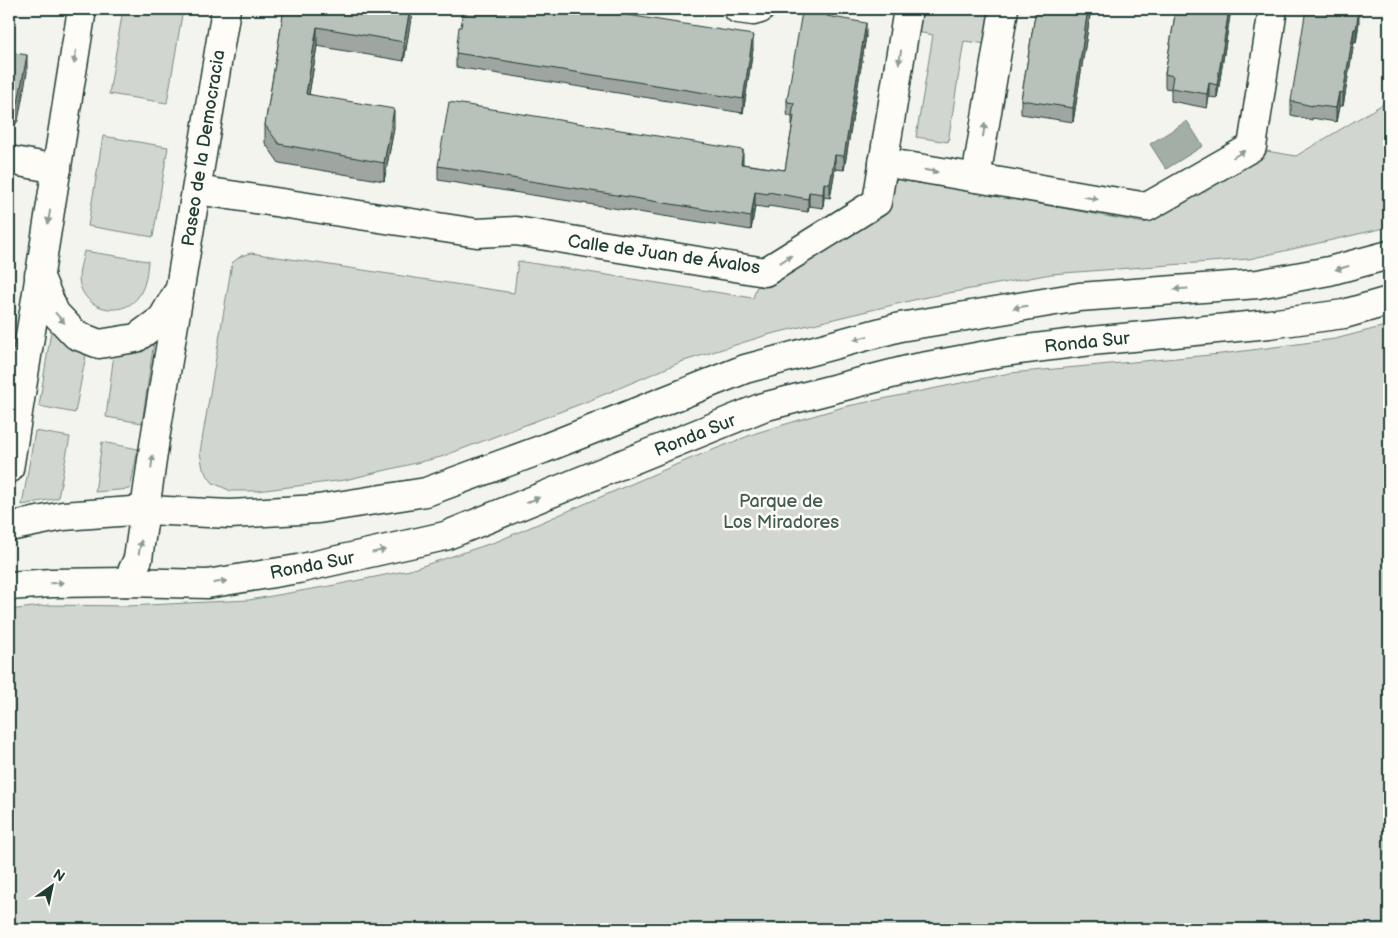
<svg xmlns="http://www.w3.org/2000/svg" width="1398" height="938" viewBox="0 0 1398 938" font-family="'Balsamiq Sans',sans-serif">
<rect width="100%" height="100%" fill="#f4f4ef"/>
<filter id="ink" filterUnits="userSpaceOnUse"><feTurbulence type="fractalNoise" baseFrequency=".02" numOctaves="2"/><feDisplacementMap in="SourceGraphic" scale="10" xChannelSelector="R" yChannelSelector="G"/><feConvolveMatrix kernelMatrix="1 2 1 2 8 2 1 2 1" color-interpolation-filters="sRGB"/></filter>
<g filter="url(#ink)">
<g fill="#d1d6d1" stroke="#788a82">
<path d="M123 9H183L167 103 109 94Z"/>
<path d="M915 9H993L987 44 964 41 948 142 916 137 933 35 911 31Z"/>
<path d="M1389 65V227L1249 259 1051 274 922 298 767 335 681 362 591 400 441 457 345 480 257 491H231L213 483 203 469 200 452 232 263 241 256 251 253 514 293 518 261 753 298 756 288 885 210 891 177 1144 223 1260 150 1296 156 1383 104Z"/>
<path d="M103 136 168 147 153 237 88 226Z"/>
<path d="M84 251 148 261C147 272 146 284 140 294 127 317 90 313 81 288 76 277 82 262 84 251Z"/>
<path d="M52 325 87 350 75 413 39 406Z"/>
<path d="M1389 325V929H9V610L49 605 127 606 249 600 335 585 410 570 498 541 687 460 756 433 843 407 1010 373 1221 354 1335 339Z"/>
<path d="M154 341 142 423 106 417 114 353Z"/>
<path d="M35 431 70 437 58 498 22 505Z"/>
<path d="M102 442 138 449 130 489 95 492Z"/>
</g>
<path fill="#a3aea7" stroke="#6e8179" d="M1187 121 1203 146 1166 169 1150 144Z"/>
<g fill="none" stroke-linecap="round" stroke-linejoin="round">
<g stroke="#1f3d34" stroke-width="31">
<g id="minor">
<path d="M738 9 753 11 760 9"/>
<path d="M9 160 57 169"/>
<path d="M883 162 1147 207 1252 147 1273 9"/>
<path d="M976 178 1004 9"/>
<path d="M197 190 477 233 516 231 765 272 877 202 908 9"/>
<path d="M39 275 55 313 76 335 99 344 136 338 162 319 176 295"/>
<path d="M9 469 82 9"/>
<path d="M127 582 138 559 155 439 226 9"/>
</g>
</g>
<g stroke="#1f3d34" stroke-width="31">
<g id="major">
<path d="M9 527 63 516 146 510 230 514 318 509 426 492 543 449 745 369 900 327 1079 297 1258 284 1329 271 1389 255"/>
<path d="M9 586 52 583 127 582 207 584 298 569 445 536 763 407 911 369 1003 352 1091 341 1269 324 1344 314 1389 301"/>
</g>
</g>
<use href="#minor" stroke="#fdfcf7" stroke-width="28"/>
<use href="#major" stroke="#fdfcf7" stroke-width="28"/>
</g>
<g fill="#9fa6a1" stroke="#1f3d34">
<path d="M284 9H412L404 61 317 46 309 94 394 128 384 181 279 163 265 143V125Z"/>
<path d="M1036 9H1091L1073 122 1021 114V100Z"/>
<path d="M1176 9H1231L1217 98 1209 97 1207 108 1171 101V89L1165 88V74Z"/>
<path d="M828 16 866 36 844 170 835 169 830 198 824 197 823 208 809 206 808 212 768 206V208L755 206 751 230 438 180V166L743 164 785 170 792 128V117L788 116 787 113V100Z"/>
<path d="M1359 22 1356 43 1354 42 1343 106H1339L1336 122 1312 118V120L1291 115V101Z"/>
<path d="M753 49 743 113 456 67V53Z"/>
</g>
<g fill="#828783" stroke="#1f3d34">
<path d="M410 9H412V13L404 61V42Z"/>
<path d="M1088 9H1091L1073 122V108Z"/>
<path d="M1229 9H1231L1217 98V85Z"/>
<path d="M1359 9V22L1356 43V29Z"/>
<path d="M866 23V36L844 170V156Z"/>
<path d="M317 27V46L306 113V94Z"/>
<path d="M1354 29V42L1343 106V93Z"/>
<path d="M753 35V49L743 113V99Z"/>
<path d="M27 55V73L18 121 11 130 9 132V114Z"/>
<path d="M1209 83V97L1207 108V94Z"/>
<path d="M1339 92V106L1336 122V108Z"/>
<path d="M394 109V128L384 181V163Z"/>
<path d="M743 150V163L741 177V164Z"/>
<path d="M835 155V169L830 198V184Z"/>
<path d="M824 183V197L823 208V194Z"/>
<path d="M755 192V206L751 230V217Z"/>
<path d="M809 192V206L808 212V199Z"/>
</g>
<g fill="#b9c1bb" stroke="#1f3d34">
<path d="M284 9H410L404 42 317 27 306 94 394 109 384 163 279 144 265 125Z"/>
<path d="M464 9H590L753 35 743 99 456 53 459 27H461Z"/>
<path d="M1036 9H1088L1073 108 1021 100Z"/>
<path d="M1176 9H1229L1217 85 1209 83 1207 94 1171 88 1173 76 1165 74Z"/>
<path d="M1306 9H1359L1356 29H1354L1343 93 1339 92 1336 108 1312 105V106L1291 101Z"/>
<path d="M802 12 828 14 827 16 866 23 844 156 835 155 830 184 824 183 823 194 809 192 808 199 768 192V194L755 192 751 217 438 166 449 102 743 150 741 164 785 170 794 116H792L794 103 788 102 787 100Z"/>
<path d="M9 52 27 55 18 103 11 112 9 114Z"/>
</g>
<defs><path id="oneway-solid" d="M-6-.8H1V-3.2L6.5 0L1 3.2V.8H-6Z" transform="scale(1.25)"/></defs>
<g fill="#8e9c96">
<use href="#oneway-solid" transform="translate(75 57) rotate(99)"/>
<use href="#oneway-solid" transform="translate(900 57) rotate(99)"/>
<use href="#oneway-solid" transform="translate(984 130) rotate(-81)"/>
<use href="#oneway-solid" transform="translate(1239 154) rotate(-30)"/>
<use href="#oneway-solid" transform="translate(931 171) rotate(10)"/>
<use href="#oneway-solid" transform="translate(1091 198) rotate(10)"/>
<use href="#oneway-solid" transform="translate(49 217) rotate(99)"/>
<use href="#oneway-solid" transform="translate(786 259) rotate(-32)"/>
<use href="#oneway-solid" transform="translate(1342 268) rotate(165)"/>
<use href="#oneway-solid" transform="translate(1181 289) rotate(176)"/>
<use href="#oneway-solid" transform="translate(1020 307) rotate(170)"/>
<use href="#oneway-solid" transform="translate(60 318) rotate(48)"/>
<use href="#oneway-solid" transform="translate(861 338) rotate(165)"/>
<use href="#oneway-solid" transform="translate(152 462) rotate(-83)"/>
<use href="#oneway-solid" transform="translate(533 500) rotate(-22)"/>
<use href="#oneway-solid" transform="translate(140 547) rotate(-80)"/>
<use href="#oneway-solid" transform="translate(379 551) rotate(-13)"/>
<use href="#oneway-solid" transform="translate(220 582) rotate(-9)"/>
<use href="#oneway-solid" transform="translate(57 583) rotate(-1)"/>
</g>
</g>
<g text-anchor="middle" stroke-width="5" stroke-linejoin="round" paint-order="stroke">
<g font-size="18" fill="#1f3d34" stroke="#fdfcf7">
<text transform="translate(203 148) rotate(-81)" y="6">Paseo de la Democracia</text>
<text transform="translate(664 254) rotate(8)" y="6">Calle de Juan de Ávalos</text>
<text transform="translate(1087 342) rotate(-6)" y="6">Ronda Sur</text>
<text transform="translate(695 435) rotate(-22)" y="6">Ronda Sur</text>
<text transform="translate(312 565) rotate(-11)" y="6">Ronda Sur</text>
</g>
<g font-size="18" fill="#435c53" stroke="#fdfcf7">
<text x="781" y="507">Parque de<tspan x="781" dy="21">Los Miradores</tspan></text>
</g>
</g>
<rect width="1398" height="938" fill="none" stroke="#fdfcf7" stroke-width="30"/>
<rect x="15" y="15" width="1368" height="908" fill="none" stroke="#1f3d34" stroke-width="2" filter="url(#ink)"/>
<g transform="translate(52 886) rotate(33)" stroke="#fdfcf7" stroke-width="4" paint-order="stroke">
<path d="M0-4L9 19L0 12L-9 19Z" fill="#1f3d34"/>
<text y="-8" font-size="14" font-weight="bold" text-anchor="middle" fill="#1f3d34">N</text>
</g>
</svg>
